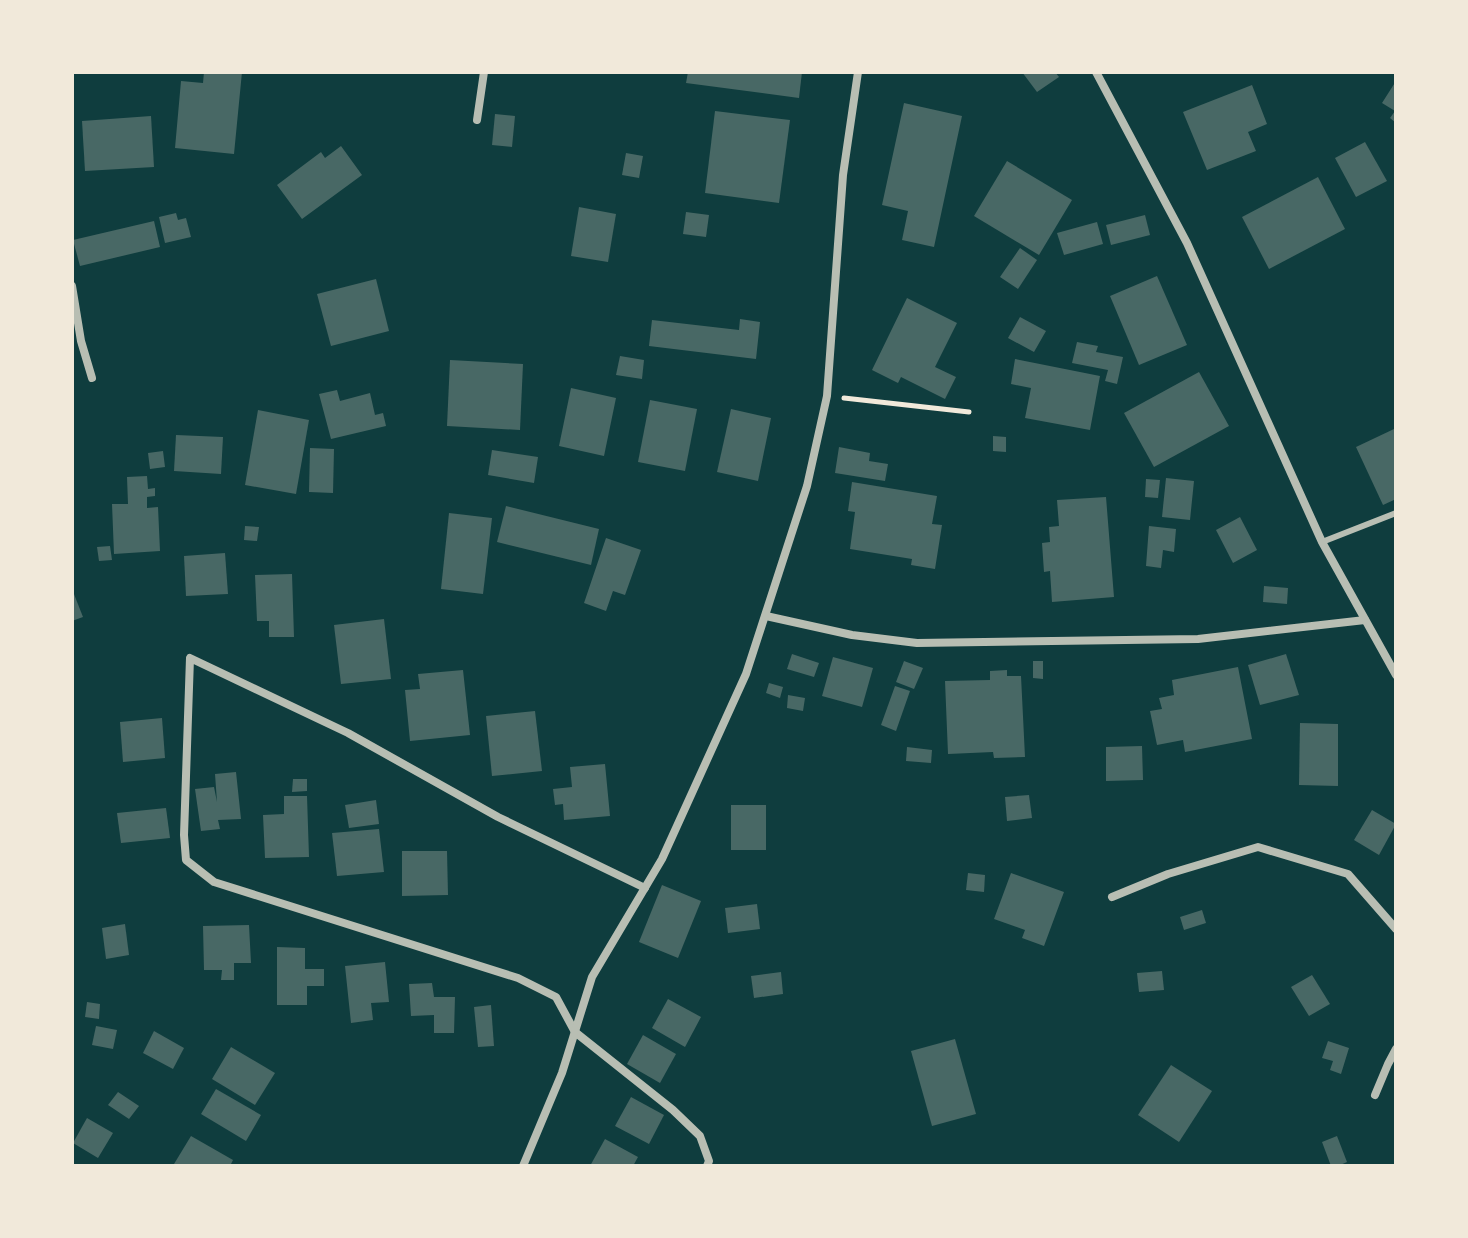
<svg xmlns="http://www.w3.org/2000/svg" width="1468" height="1238" viewBox="0 0 1468 1238" font-family="Lato,sans-serif">
<rect width="100%" height="100%" fill="#0f3d3e"/>
<g fill="#486865">
<path d="M204 72H242L234 154 175 148 181 81 203 83Z"/>
<path d="M688 72H802L799 98 686 83Z"/>
<path d="M1022 72H1055L1059 77 1037 92Z"/>
<path d="M1396 81V123L1390 118 1395 111 1382 103Z"/>
<path d="M1252 85 1267 124 1248 132 1256 151 1207 170 1183 112Z"/>
<path d="M904 103 962 116 934 247 902 240 908 211 882 205Z"/>
<path d="M715 111 790 120 779 203 705 193Z"/>
<path d="M495 114 515 116 512 147 492 145Z"/>
<path d="M151 116 154 167 85 171 82 121Z"/>
<path d="M1365 142 1387 181 1356 197 1335 158Z"/>
<path d="M341 146 362 175 302 219 277 185 321 152 325 158Z"/>
<path d="M626 153 643 156 639 178 622 175Z"/>
<path d="M1007 161 1072 200 1039 255 974 216Z"/>
<path d="M1318 177 1345 229 1269 269 1242 217Z"/>
<path d="M579 207 616 214 608 262 571 256Z"/>
<path d="M686 212 709 215 706 237 683 234Z"/>
<path d="M176 213 178 220 186 218 191 237 165 243 159 217Z"/>
<path d="M1145 215 1150 235 1111 245 1106 225Z"/>
<path d="M154 221 160 247 80 266 73 240Z"/>
<path d="M1097 222 1103 244 1064 255 1057 233Z"/>
<path d="M1020 248 1037 260 1018 289 1000 277Z"/>
<path d="M1157 276 1187 345 1139 365 1110 296Z"/>
<path d="M376 279 389 331 331 346 317 294Z"/>
<path d="M907 298 957 323 935 367 956 377 945 399 901 377 898 383 872 370Z"/>
<path d="M1020 317 1046 331 1034 352 1008 338Z"/>
<path d="M740 319 760 322 756 359 649 346 652 320 739 330Z"/>
<path d="M1077 342 1098 346 1096 352 1123 357 1117 384 1105 381 1108 370 1072 363Z"/>
<path d="M620 356 644 360 642 379 616 375Z"/>
<path d="M1015 359 1100 376 1090 430 1025 418 1031 388 1011 384Z"/>
<path d="M450 360 523 364 520 430 447 426Z"/>
<path d="M1199 372 1229 426 1154 467 1124 413Z"/>
<path d="M571 388 616 398 604 456 559 446Z"/>
<path d="M337 390 340 401 370 393 375 415 383 413 386 426 331 439 319 394Z"/>
<path d="M650 400 697 409 685 471 638 462Z"/>
<path d="M731 409 771 418 758 481 717 472Z"/>
<path d="M258 410 309 420 296 494 245 485Z"/>
<path d="M1394 429 1396 433V499L1383 505 1356 447Z"/>
<path d="M176 435 223 437 221 474 174 471Z"/>
<path d="M993 436 1006 437V452L993 451Z"/>
<path d="M839 447 870 453 869 461 888 464 885 481 835 473Z"/>
<path d="M310 448 334 449 333 493 309 492Z"/>
<path d="M492 450 538 457 534 483 488 475Z"/>
<path d="M163 451 165 467 150 469 148 453Z"/>
<path d="M147 476 148 489 155 488V496L147 497V508L158 507 160 551 114 554 112 504H128L127 477Z"/>
<path d="M1166 478 1194 481 1190 520 1162 517Z"/>
<path d="M1146 479 1160 480 1158 498 1145 497Z"/>
<path d="M852 482 937 496 932 524 942 525 935 569 911 565 912 559 850 549 855 512 848 511Z"/>
<path d="M1106 497 1114 597 1052 602 1050 571 1044 572 1042 543 1050 542 1049 527 1059 526 1057 500Z"/>
<path d="M506 506 599 529 591 565 497 542Z"/>
<path d="M449 513 492 518 483 594 441 589Z"/>
<path d="M1240 517 1257 550 1233 563 1216 530Z"/>
<path d="M245 526 259 527 257 541 244 540Z"/>
<path d="M1149 526 1176 529 1174 552 1163 550 1161 568 1146 566Z"/>
<path d="M606 538 641 550 625 595 613 591 606 611 584 603Z"/>
<path d="M110 546 112 560 99 561 97 547Z"/>
<path d="M225 553 228 594 186 596 184 556Z"/>
<path d="M292 574 294 637H269V621H257L255 575Z"/>
<path d="M1264 586 1288 588 1287 604 1263 602Z"/>
<path d="M72 589 83 617 72 621Z"/>
<path d="M384 619 391 679 341 684 334 625Z"/>
<path d="M792 654 819 663 814 677 787 669Z"/>
<path d="M1286 654 1299 695 1260 705 1248 665Z"/>
<path d="M833 657 873 668 862 707 822 696Z"/>
<path d="M904 661 923 668 914 689 896 682Z"/>
<path d="M1033 661H1043V679L1033 678Z"/>
<path d="M1238 667 1252 739 1185 752 1183 740 1157 745 1150 711 1162 709 1159 698 1174 695 1172 680Z"/>
<path d="M463 670 470 735 410 741 405 690 420 689 418 674Z"/>
<path d="M1007 670V676H1021L1025 757 994 758 993 752 948 754 945 681 990 680V671Z"/>
<path d="M769 683 783 687 780 698 766 693Z"/>
<path d="M895 686 910 691 896 731 881 725Z"/>
<path d="M788 695 805 698 803 711 787 708Z"/>
<path d="M535 711 542 771 492 776 486 716Z"/>
<path d="M162 718 165 758 123 762 120 722Z"/>
<path d="M1300 723 1338 724V786L1299 785Z"/>
<path d="M1142 746 1143 780 1106 781V747Z"/>
<path d="M907 747 932 750 931 763 906 761Z"/>
<path d="M605 764 610 816 564 820 563 804 555 805 553 789 572 787 570 767Z"/>
<path d="M236 772 241 819 218 820 220 829 201 831 195 789 214 787 217 802 215 774Z"/>
<path d="M293 779H307V791L292 792Z"/>
<path d="M1029 795 1032 818 1007 821 1005 797Z"/>
<path d="M284 796H307L309 857 265 858 263 815 284 814Z"/>
<path d="M376 800 379 824 349 828 345 805Z"/>
<rect x="731" y="805" width="35" height="45"/>
<path d="M166 808 170 838 121 843 117 813Z"/>
<path d="M1372 810 1396 824 1379 855 1354 840Z"/>
<path d="M379 829 384 872 337 876 332 833Z"/>
<path d="M402 851H447L448 895 402 896Z"/>
<path d="M968 873 985 875 984 892 966 890Z"/>
<path d="M1011 873 1064 892 1044 946 1022 938 1025 930 994 919Z"/>
<path d="M662 885 701 901 678 958 639 942Z"/>
<path d="M757 904 760 929 728 933 725 908Z"/>
<path d="M1202 910 1206 923 1184 930 1180 917Z"/>
<path d="M125 924 129 955 106 959 102 928Z"/>
<path d="M249 925 251 963H234V980H221L222 970H204L203 926Z"/>
<path d="M277 947 305 948V969H324V986H307V1005H277Z"/>
<path d="M385 962 389 1002 371 1003 373 1020 351 1023 345 966Z"/>
<path d="M1162 971 1164 990 1139 992 1137 973Z"/>
<path d="M781 972 783 994 754 998 751 976Z"/>
<path d="M1312 975 1330 1004 1309 1016 1291 987Z"/>
<path d="M432 983 434 997H455L454 1033H434V1015L411 1016 409 984Z"/>
<path d="M668 999 701 1017 685 1047 652 1028Z"/>
<path d="M87 1002 100 1004 99 1019 85 1017Z"/>
<path d="M491 1005 494 1046 478 1047 474 1007Z"/>
<path d="M96 1026 117 1030 113 1049 92 1045Z"/>
<path d="M154 1031 184 1048 173 1069 143 1053Z"/>
<path d="M643 1035 676 1054 660 1083 627 1064Z"/>
<path d="M955 1039 976 1114 932 1126 911 1051Z"/>
<path d="M1328 1041 1349 1048 1341 1074 1330 1070 1333 1061 1322 1058Z"/>
<path d="M231 1047 275 1073 255 1105 212 1079Z"/>
<path d="M1171 1065 1212 1091 1179 1142 1138 1115Z"/>
<path d="M216 1089 261 1115 246 1141 201 1114Z"/>
<path d="M118 1092 139 1106 129 1119 108 1105Z"/>
<path d="M631 1097 664 1115 649 1144 615 1126Z"/>
<path d="M87 1118 113 1133 98 1158 73 1143Z"/>
<path d="M191 1136 233 1160 230 1166H178L174 1164Z"/>
<path d="M1337 1136 1347 1162 1338 1166H1331L1322 1142Z"/>
<path d="M605 1139 638 1157 633 1166H590Z"/>
</g>
<g fill="none" stroke-linecap="round" stroke-linejoin="round">
<path stroke="#f1e9da" stroke-width="5" d="M844 398 969 412"/>
<path stroke="#b8beb3" stroke-width="6" d="M1322 542 1396 513"/>
<g stroke="#b8beb3" stroke-width="8">
<path d="M1096 72 1187 243 1322 542 1396 675"/>
<path d="M477 120 484 72"/>
<path d="M72 286 81 341 92 378"/>
<path d="M766 616 852 635 917 643 1198 639 1365 620"/>
<path d="M645 888 498 817 348 733 190 658 184 835 186 860 214 882 518 978 556 997 575 1032 673 1110 700 1136 709 1161 707 1166"/>
<path d="M1112 897 1168 874 1258 847 1348 874 1396 929"/>
<path d="M1375 1095 1388 1064 1396 1049"/>
<path d="M523 1166 562 1073 592 977 662 859 746 674 807 486 827 396 843 175 858 72"/>
</g>
</g>
<rect width="1468" height="1238" fill="none" stroke="#f1e9da" stroke-width="148"/>
</svg>
